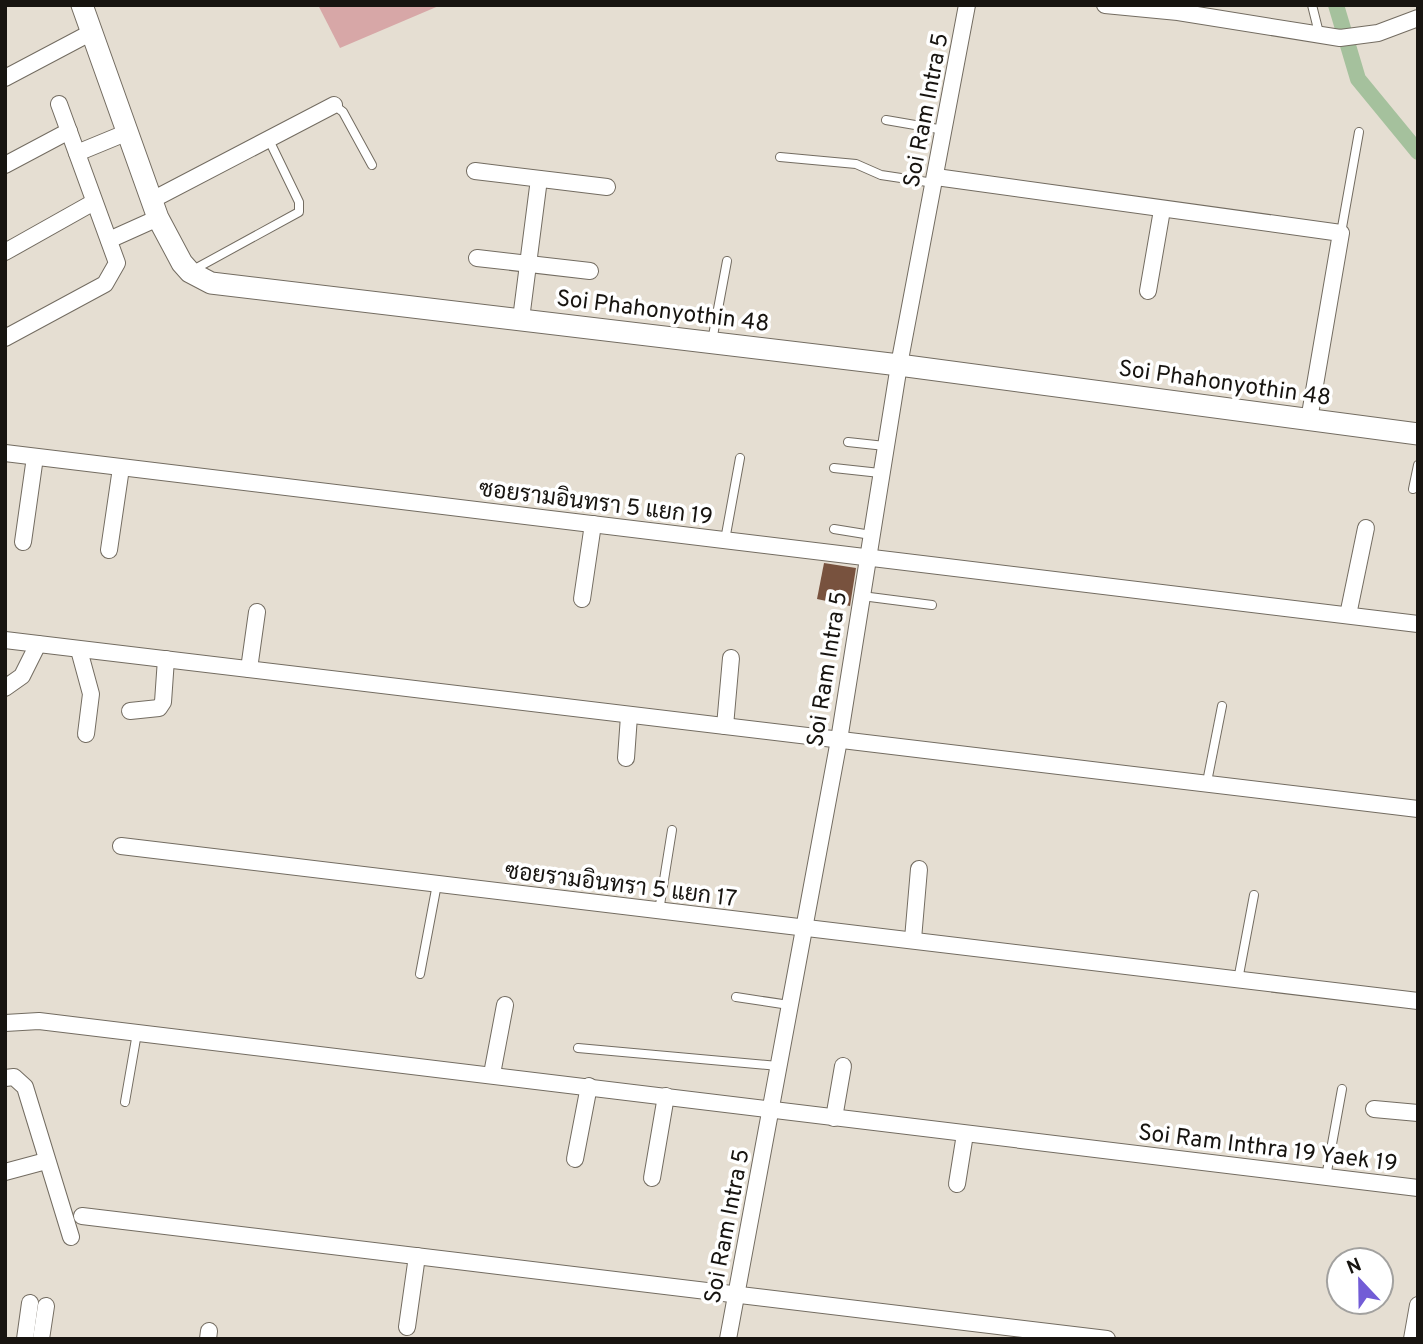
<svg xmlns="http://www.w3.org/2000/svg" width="1423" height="1344" viewBox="0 0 1423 1344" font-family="Overpass,Sarabun,sans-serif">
<rect width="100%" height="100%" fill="#e5ded2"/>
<path fill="#d7a7a7" d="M318 5H441L340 48Z"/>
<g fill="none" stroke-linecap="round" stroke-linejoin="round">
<path stroke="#a5c19d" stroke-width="16" d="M1336 5 1358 79 1418 152"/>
</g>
<path fill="#78523e" d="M824 563 856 568 850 606 817 599Z"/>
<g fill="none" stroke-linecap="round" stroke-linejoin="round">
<g stroke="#736c61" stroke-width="10">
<g id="service">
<path d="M1312 5 1319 33"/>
<path d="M334 105 343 112 372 165"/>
<path d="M886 120 944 130"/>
<path d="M780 157 856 164 881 175 934 183"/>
<path d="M1341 233 1359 132"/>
<path d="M193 270 299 212V202L269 140"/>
<path d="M712 341 727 261"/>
<path d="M848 442 885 446"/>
<path d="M834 468 880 473"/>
<path d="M1413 489 1418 465"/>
<path d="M834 529 871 535"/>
<path d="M725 540 740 458"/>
<path d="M862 596 932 605"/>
<path d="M1207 782 1222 706"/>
<path d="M659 911 672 830"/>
<path d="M420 974 437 884"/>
<path d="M1238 980 1254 895"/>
<path d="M736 997 789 1005"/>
<path d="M578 1048 778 1066"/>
<path d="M125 1102 137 1033"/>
<path d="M1326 1177 1342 1089"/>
</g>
</g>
<g stroke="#736c61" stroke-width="18">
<g id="minor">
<path d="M1105 5 1178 12 1340 38 1378 33 1418 18"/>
<path d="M5 78 92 32"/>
<path d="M77 153 128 132"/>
<path d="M5 165 69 131"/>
<path d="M475 171 607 187"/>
<path d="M936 177 1341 233 1309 420"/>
<path d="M152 200 334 105"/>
<path d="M109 240 158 218"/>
<path d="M5 252 94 202"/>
<path d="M477 258 590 271"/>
<path d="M1148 291 1162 210"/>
<path d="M521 319 539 179"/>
<path d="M5 338 105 284 117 263 59 104"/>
<path d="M5 453 1418 624"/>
<path d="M23 542 35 457"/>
<path d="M109 550 121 468"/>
<path d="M582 599 593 524"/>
<path d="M1348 615 1366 528"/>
<path d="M5 640 1418 809"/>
<path d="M79 650 91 694 86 734"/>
<path d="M249 669 257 612"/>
<path d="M5 688 22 676 38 644"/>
<path d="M130 711 159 708 163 702 166 659"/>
<path d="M725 726 731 658"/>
<path d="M626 758 629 716"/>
<path d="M121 846 1418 1001"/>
<path d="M913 939 919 869"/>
<path d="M5 1023 39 1021 1418 1188"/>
<path d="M492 1074 505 1005"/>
<path d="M5 1078 14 1077 25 1087 71 1237"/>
<path d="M1374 1109 1418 1113"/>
<path d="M834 1118 843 1066"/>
<path d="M575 1159 589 1086"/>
<path d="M5 1172 46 1161"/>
<path d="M652 1178 666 1096"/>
<path d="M957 1184 965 1134"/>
<path d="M82 1216 1107 1339"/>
<path d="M407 1327 417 1256"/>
<path d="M25 1339 30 1303"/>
<path d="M41 1339 46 1306"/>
<path d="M208 1339 209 1331"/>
<path d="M728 1339 839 740 899 365 967 5"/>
<path d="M1412 1339 1418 1305"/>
</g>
</g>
<g stroke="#736c61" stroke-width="23">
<path id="tertiary" d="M82 5 158 218 182 263 190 272 211 283 899 365 1418 434"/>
</g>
<use href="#service" stroke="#fff" stroke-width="8"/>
<use href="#minor" stroke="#fff" stroke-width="16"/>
<use href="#tertiary" stroke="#fff" stroke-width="21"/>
</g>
<g text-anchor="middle" stroke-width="7" stroke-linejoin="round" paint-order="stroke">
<g font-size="23" fill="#171410" stroke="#fff">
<text transform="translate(925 110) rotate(-79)" y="8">Soi Ram Intra 5</text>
<text transform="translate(663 310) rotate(7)" y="8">Soi Phahonyothin 48</text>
<text transform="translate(1225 382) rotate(8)" y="8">Soi Phahonyothin 48</text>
<text transform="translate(596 502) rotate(7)" y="8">ซอยรามอินทรา 5 แยก 19</text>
<text transform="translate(826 669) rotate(-81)" y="8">Soi Ram Intra 5</text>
<text transform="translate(621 884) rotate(7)" y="8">ซอยรามอินทรา 5 แยก 17</text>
<text transform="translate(1268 1147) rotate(7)" y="8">Soi Ram Inthra 19 Yaek 19</text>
<text transform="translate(726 1226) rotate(-79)" y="8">Soi Ram Intra 5</text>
</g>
</g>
<rect width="1423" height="1344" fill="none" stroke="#171410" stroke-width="14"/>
<g transform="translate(1360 1281) rotate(338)"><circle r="33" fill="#ffffff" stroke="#a2a19f" stroke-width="2"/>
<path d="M0-5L12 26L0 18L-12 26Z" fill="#725cd6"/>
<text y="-10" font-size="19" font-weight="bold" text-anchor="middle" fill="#171410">N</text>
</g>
</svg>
